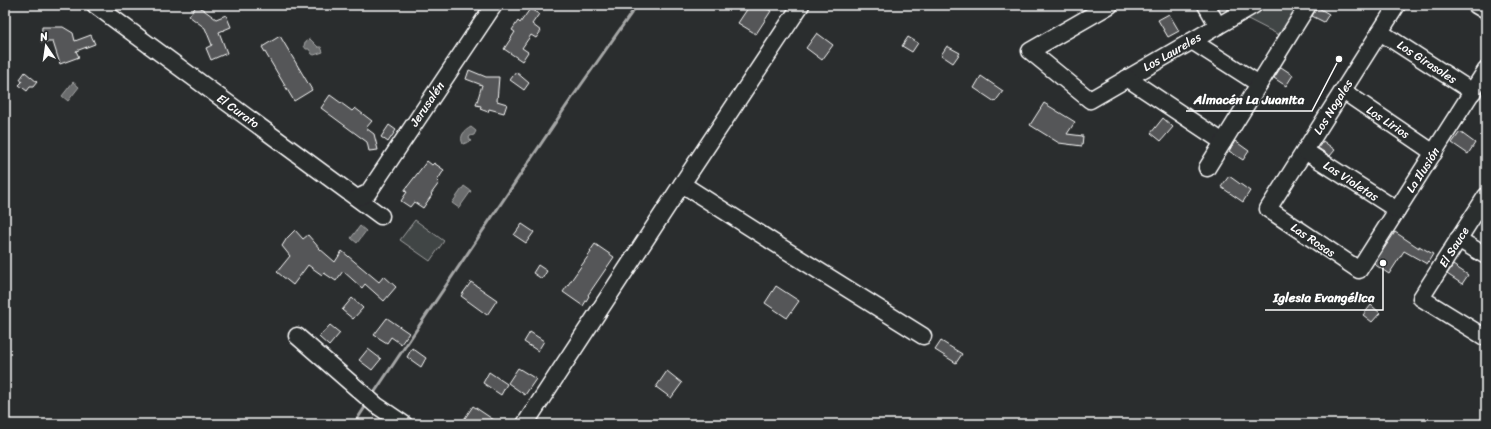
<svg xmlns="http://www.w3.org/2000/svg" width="1491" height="429" viewBox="0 0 1491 429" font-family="Sriracha,sans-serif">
<rect width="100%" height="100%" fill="#2a2d2e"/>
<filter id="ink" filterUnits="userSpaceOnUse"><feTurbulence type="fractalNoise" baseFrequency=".025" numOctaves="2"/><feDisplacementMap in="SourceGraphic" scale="8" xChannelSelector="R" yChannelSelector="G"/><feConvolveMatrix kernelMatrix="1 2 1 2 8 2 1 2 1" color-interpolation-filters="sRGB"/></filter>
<g filter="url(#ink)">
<g fill="#414445" stroke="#a0a2a2">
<path d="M1268 5H1300L1281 36 1246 18Z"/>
<path d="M415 220 444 241 430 261 400 240Z"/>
</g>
<g fill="#6a6c6d" stroke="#a6a7a7">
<path d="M310 39 318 47H321L323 52 314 55 312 54 309 49H306L304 46 305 42Z"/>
<path d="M73 82 79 87 68 101 62 96Z"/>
<path d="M471 127 476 131 474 135 470 136 469 138 471 141 463 144C459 136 464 131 471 127Z"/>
<path d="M464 186 471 191 459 208 452 203Z"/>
<path d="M360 226 366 231 357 243 351 238Z"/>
</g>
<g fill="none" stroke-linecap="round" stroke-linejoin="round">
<g stroke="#a6a7a7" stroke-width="3">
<path d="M372 396 567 105 637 5"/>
<path d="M354 424 367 404"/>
</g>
</g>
<g fill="#555758" stroke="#fff">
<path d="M197 5 216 19 226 15 231 27 219 32 227 53 211 60 206 48 212 45 205 28 189 16Z"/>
<path d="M750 5H761L771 11 756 34 738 23Z"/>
<path d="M1317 7 1329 14 1324 22 1312 16Z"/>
<path d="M530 9 539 14 532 24 541 31 536 38 531 35 522 48 528 52 522 61 504 49 515 32 512 30 518 21 520 23Z"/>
<path d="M1169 14 1179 31 1168 37 1158 20Z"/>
<path d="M42 27H63L73 33 75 41 91 35 95 44 76 51 79 57 60 64 53 42H41Z"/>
<path d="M817 33 833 45 822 60 806 48Z"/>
<path d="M280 36 312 90 294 101 262 47Z"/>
<path d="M908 37 918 43 912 52 902 46Z"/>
<path d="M947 46 960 53 953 63 941 55Z"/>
<path d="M1281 67 1293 75 1286 86 1274 78Z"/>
<path d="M469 70 486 77H499L497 101 507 104 504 113 489 109 488 112 480 109 481 106 476 105 482 85 466 79Z"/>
<path d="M25 72 37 82 33 87H30L27 91 19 85 22 82 20 79Z"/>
<path d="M516 72 529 83 524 90 510 80Z"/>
<path d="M981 76 1003 91 995 102 974 88Z"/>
<path d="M330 95 352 111 355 108 372 121 366 128 374 134 378 150 369 151 367 142 321 108Z"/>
<path d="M1044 103 1075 122 1067 134 1083 136 1082 146 1059 143 1030 125Z"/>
<path d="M1163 118 1173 127 1161 141 1151 133Z"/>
<path d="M389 125 396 130 388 142 381 137Z"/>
<path d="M1460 132 1475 143 1468 154 1452 143Z"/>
<path d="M1235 141 1249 151 1243 160 1229 151Z"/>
<path d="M1323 141 1335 150 1330 156 1318 148Z"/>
<path d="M427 161 432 165 434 163 444 170 437 181 439 183 431 194 432 195 423 208 414 202 410 207 401 201 407 192 404 191Z"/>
<path d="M1229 176 1250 191 1243 202 1221 187Z"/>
<path d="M522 224 534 232 526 243 514 235Z"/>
<path d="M295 230 303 239 308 235 320 249 335 262 342 251 379 282 384 276 396 287 384 301 365 284 362 288 343 271 336 281 324 273 322 275 308 265 293 285 277 272 290 256 282 246 287 238Z"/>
<path d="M1395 232 1419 248V246L1433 254 1427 264 1404 251 1389 274 1374 264Z"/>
<path d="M595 244 614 257 588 295 589 296 583 306 563 292 591 252 590 251Z"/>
<path d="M538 265 547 271 542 279 533 273Z"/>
<path d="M1453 265 1468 275 1462 284 1447 274Z"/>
<path d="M471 282 497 300 487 315 461 296Z"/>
<path d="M776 286 799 301 787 318 765 303Z"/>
<path d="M352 298 363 308 353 319 342 310Z"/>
<path d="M1371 305 1380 313 1372 322 1363 315Z"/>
<path d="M387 318 409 333 401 344 391 337 387 343 374 335Z"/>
<path d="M330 325 340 333 329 346 319 337Z"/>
<path d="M530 332 544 341 538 351 524 342Z"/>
<path d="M941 341 962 354 956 363 935 350Z"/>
<path d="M412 348 426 358 421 367 407 357Z"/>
<path d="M368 349 381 359 372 370 359 360Z"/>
<path d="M518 368 536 379 525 395 508 383Z"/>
<path d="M667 371 682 383 671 398 656 387Z"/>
<path d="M489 372 507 384 501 395 483 383Z"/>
<path d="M473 406 500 424H461Z"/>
</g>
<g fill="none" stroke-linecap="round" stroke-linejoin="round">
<g stroke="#fff" stroke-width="19">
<g id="minor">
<path d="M95 5 381 216"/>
<path d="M1110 5 1030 51 1090 100 1254 5"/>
<path d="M1206 5 1218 26"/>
<path d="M1397 5 1268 209 1359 270 1486 70"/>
<path d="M1476 5 1486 11"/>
<path d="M1380 32 1473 92"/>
<path d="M1192 41 1259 84"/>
<path d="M1127 78 1223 142"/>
<path d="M1343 91 1434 153"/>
<path d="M1305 151 1397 210"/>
<path d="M1207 168 1308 5"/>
<path d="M682 184 776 244 923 336"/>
<path d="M1486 196 1421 298 1486 338"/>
<path d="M357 198 368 193 494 5"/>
<path d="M1458 239 1486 256"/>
<path d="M297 336 376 405 404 424"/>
<path d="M525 424 682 184 801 5"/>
</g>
</g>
<use href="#minor" stroke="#2a2d2e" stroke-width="16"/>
</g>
</g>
<g text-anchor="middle" stroke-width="3" stroke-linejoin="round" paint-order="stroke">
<g font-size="12" fill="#fff" stroke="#2a2d2e">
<text transform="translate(1172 52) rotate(-30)" y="4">Los Laureles</text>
<text transform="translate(1427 62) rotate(33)" y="4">Los Girasoles</text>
<text transform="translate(427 104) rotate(-56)" y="4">Jerusalén</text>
<text transform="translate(1333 107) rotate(-58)" y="4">Los Nogales</text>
<text transform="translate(238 111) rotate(36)" y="4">El Curato</text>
<text transform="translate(1388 122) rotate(34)" y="4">Los Lirios</text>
<text transform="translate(1423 170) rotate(-57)" y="4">La Ilusión</text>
<text transform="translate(1351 181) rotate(33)" y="4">Las Violetas</text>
<text transform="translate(1313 240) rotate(34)" y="4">Las Rosas</text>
<text transform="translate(1454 247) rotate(-58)" y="4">El Sauce</text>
</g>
</g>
<path fill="none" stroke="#fff" stroke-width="1.5" d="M1339 59L1312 111H1186M1383 263L1383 310H1265"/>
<g fill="#fff" stroke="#2a2d2e" stroke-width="1.5">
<circle cx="1339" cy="59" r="4"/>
<circle cx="1383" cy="263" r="4"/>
</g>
<g font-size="13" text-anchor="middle" font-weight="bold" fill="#fff" stroke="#2a2d2e" stroke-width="3" stroke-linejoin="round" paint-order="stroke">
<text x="1249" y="104">Almacén La Juanita</text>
<text x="1324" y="302">Iglesia Evangélica</text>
</g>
<rect width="1491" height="429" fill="none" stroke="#2a2d2e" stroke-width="20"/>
<rect x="10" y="10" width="1471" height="409" fill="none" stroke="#fff" stroke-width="1.5" filter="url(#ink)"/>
<g transform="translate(46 46) rotate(347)" stroke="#2a2d2e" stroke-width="3" paint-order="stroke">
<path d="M0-3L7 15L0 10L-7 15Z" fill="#ffffff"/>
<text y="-6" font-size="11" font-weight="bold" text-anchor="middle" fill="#ffffff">N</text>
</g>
</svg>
